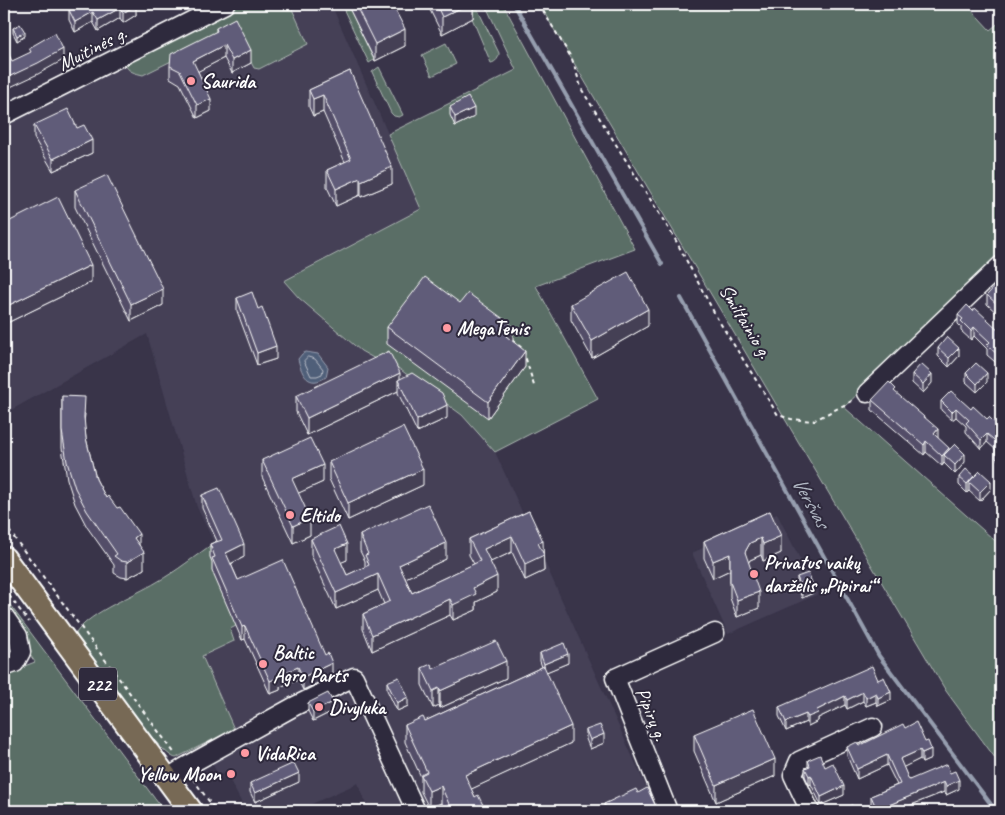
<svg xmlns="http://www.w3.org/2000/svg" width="1005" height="815" viewBox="0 0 1005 815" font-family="Caveat,sans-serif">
<rect width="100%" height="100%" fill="#393449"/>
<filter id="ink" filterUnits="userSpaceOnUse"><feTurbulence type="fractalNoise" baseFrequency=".02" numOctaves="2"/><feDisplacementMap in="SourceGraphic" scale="10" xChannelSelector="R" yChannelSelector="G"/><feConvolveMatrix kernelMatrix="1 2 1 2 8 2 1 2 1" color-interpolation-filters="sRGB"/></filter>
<g filter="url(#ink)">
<g fill="#454057">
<path d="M225 4H331L421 209 284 281 299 298 361 351 373 358 394 365 462 415 495 452 657 811H369L358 783 296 811H246L226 773 218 775 204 745 233 729 202 655 230 629 236 626 225 566 197 507 147 334 4 414V115Z"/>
<path d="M777 514 818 594 728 634 692 553Z"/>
</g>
<g fill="#5a6e66" stroke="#acb6b2">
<path d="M239 4H300L298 7 292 9 308 44 259 69 254 68 235 31 214 40 143 75C135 73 128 72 125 64L127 61Z"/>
<path d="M341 4H347L374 60 369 63Z"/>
<path d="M466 4H475L499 53C499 58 496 62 491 63Z"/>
<path d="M485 4H503L635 249 536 286 598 399 495 452 462 415 394 365H386L361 351 299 298 284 281 421 209 388 134 516 70Z"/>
<path d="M539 4H966L990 30 1001 21V258L844 407 1001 546V766L946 691Z"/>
<path d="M446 43 456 64 432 76 422 55Z"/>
<path d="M379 67 403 115 399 117 394 116 391 113 372 72Z"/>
<path d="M214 543 236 626 230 629 234 641 202 656 234 729 176 758C159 756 91 656 77 637L76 633C91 611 134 596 157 582 177 571 195 556 214 543Z"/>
<path d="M4 597 164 811H4V674L35 662 4 618Z"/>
</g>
<path fill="#505e79" stroke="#969eaf" d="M306 352 318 354 328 367 326 377C309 388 302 376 298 359L302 354Z"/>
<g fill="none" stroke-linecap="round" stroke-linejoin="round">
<path stroke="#b9bfc9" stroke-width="1" d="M308 357 315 359 323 369 322 374 317 376H311L304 361Z"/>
<g stroke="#969eaf" stroke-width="4">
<path d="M514 4 662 264"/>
<path d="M681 298 879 656 996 811"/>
</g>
<g stroke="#fff" stroke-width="21">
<g id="minor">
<path d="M4 115 225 4"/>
<path d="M867 393 1001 265"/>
<path d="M4 616 18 636 21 652 15 663 4 667"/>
<path d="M168 778 185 767 295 706 354 677 416 811"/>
<path d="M668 811 615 678 715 633"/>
<path d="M810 811 793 775 799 761 873 727"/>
</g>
</g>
<g stroke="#fff" stroke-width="26">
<path id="major" d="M4 558 191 811"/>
</g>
<g stroke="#fff" stroke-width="2" stroke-dasharray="4 4" stroke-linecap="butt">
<path d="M539 4 572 59 582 90 675 239 717 318 778 415 791 419 813 421 854 400"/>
<path d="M512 340 523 349 535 389"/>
<path d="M4 524 176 755"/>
<path d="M4 589 29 622"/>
<path d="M193 779 216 811"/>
<path d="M164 805 168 811"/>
</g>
<use href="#minor" stroke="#2f2a3d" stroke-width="18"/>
<use href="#major" stroke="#776954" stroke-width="22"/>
</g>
<g fill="#534e68" stroke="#fff">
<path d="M135 4 136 15 123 23 120 18 98 31 93 22 75 32 69 20V10Z"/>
<path d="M347 4H392L405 46 375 61Z"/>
<path d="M427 4H473V18L442 34Z"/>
<path d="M13 28 25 36 17 41 13 33Z"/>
<path d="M216 28 251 63 232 73 224 58 198 71 211 111 197 118 180 84 170 78V66L216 32Z"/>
<path d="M350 71 392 184 361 197 360 195 336 206 327 187V170L345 162 323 112 313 116 309 107V90Z"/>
<path d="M450 107 474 117 455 126 450 115Z"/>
<path d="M34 125 77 128 92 153 53 171 34 138Z"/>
<path d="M75 190 163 305 131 321 75 207Z"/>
<path d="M4 224 91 282 7 323 4 317Z"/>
<path d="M1001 284V317L987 304V295Z"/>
<path d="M237 298 276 359 257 365 237 311Z"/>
<path d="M571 304 648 326 592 358 571 320Z"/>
<path d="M973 311 1001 332V367L987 355V349L974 336 971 340 961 331V327L958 324V315Z"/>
<path d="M387 327 513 342 525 367 488 418 387 344Z"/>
<path d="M938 348 959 356 949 367 938 356Z"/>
<path d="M966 373 987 382 977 392 966 382Z"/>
<path d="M912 374 932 383 923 393 912 383Z"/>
<path d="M400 379 447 418 417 432 398 393V391L307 435 296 412V396Z"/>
<path d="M896 393 949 450 965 462 955 474 944 463 942 466 926 452 924 455 872 410V400Z"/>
<path d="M62 396 85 414 84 423 86 438 96 479 106 498 139 545 144 569 127 578 121 577 114 573V565L87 527 75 504 67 479 62 448Z"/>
<path d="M941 401 971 409 1001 429V463L996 458V450L987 442 981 449 966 432V426L956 417 952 420 941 410Z"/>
<path d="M262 460 323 482 298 493 310 535 293 543 262 477Z"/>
<path d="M329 462 423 485 348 520 329 479Z"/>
<path d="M974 476 991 489 980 501 969 491 967 493 959 485V477Z"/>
<path d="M202 495 244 557 231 564 238 580 332 676 303 690 298 680 280 687V690L270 694 245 639 242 640 212 571V562L210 557V544L217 541 202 508Z"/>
<path d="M1001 503V524L995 518V509Z"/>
<path d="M529 511 543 553 544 571 525 580 512 552 490 562 497 592 476 602V610L453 620 450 615 372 651 363 629V614L384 604 378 590 336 609 311 555V539L347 560 341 562 347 575 365 567V561L360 551V535L446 559 405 578 412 593 474 564 469 555V539Z"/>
<path d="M770 511 781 553 763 561 761 555 750 560 748 562 759 608 737 617 730 598V570L713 578 704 558V541Z"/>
<path d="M797 577 813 593 802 598 797 586Z"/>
<path d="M540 653 568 663 546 672 571 743 471 789 475 797 486 811H437V810L443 807 441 803 429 808 421 792V777L405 742V725L425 721 542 667 540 661Z"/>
<path d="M422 668 506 678 440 708 439 705 433 708 422 685Z"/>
<path d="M878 680 891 700 878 706 876 702 866 706 863 701 847 709 845 705 818 718V721L808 726 806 722 786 731 779 716V707Z"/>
<path d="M387 682 408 706 397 711 387 690Z"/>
<path d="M308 703 333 711 313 721 308 711Z"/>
<path d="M905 728 931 759 922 763 920 759 903 767 909 780 950 773 959 789 946 795 944 792 896 811H874L871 805V796L897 785 887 765 857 779 847 756V747L859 746Z"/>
<path d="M586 730 604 743 590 749 586 739Z"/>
<path d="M694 734 775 776 716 802 694 751Z"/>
<path d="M808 760 825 767 844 795 821 805 811 784 809 785 805 776V768L808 767Z"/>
<path d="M299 782 255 802 250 792V783Z"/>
<path d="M638 793 658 811H604V804Z"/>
</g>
<g fill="#444055" stroke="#fff">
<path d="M469 4H473V18L442 34V17Z"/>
<path d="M136 5V15L123 23V13Z"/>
<path d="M120 8V18L98 31V20Z"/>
<path d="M93 12V22L75 32V22Z"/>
<path d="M405 29V46L375 61V44Z"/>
<path d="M25 32V36L17 41V36Z"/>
<path d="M224 45V58L193 74V61Z"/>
<path d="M63 49V60L38 74 4 90V79Z"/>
<path d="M251 50V63L232 73V60Z"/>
<path d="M323 95V112L313 116V99Z"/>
<path d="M211 99V111L197 118V105Z"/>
<path d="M474 108V117L455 126V117Z"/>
<path d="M92 140V153L53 171V159Z"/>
<path d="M392 167V184L361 197V181Z"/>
<path d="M360 178V195L336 206V189Z"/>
<path d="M91 265V282L7 323V306Z"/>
<path d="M163 289V305L131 321V304Z"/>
<path d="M648 309V326L592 358V341Z"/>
<path d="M513 326V343L506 336Z"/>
<path d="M974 327V336L971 340V331Z"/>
<path d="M276 346V359L257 365V353Z"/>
<path d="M959 348V356L949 367V358Z"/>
<path d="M525 351V367L488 418V402Z"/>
<path d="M400 373V383L398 380V391L307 435V418Z"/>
<path d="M987 373V382L977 392V384Z"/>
<path d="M932 374V383L923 393V384Z"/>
<path d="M447 405V418L417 432V420Z"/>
<path d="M956 408V417L952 420V412Z"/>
<path d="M938 429V439L934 434Z"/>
<path d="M987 434V442L981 449V440Z"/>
<path d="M926 441V452L924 455V445Z"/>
<path d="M949 448V458L944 455V463L942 466V456Z"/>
<path d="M965 454V462L955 474V465Z"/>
<path d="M323 465V482L292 496V479Z"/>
<path d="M423 469V485L348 520V503Z"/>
<path d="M974 476 969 482V491L967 493V484Z"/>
<path d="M991 481V489L980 501V492Z"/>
<path d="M310 518V535L293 543V526Z"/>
<path d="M139 534V551L134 538Z"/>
<path d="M512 536V552L484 565V549Z"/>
<path d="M781 536V553L763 561V544Z"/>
<path d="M761 538V555L750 560 745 569V552L750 543Z"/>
<path d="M543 541 544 571 525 580V564L538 543Z"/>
<path d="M446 543V559L399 581V565Z"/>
<path d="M244 544V557L226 566V553Z"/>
<path d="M347 544V560L335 565V549Z"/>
<path d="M144 552V569L127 578V562Z"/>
<path d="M730 554V570L713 578V561Z"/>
<path d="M378 574V590L336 609V593Z"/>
<path d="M497 576V592L476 602V610L453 620V605L473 588Z"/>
<path d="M813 585V593L802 598V590Z"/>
<path d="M759 592V608L737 617V600Z"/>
<path d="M450 599V615L372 651V635Z"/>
<path d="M245 626V639L242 640V627Z"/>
<path d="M568 654V663L544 673V664Z"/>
<path d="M506 661V678L440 708V691Z"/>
<path d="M332 663V676L303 690V677Z"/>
<path d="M298 667V680L280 687V690L270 694V681L279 675Z"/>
<path d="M439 688V705L433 708V691Z"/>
<path d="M863 692V701L847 709V700Z"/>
<path d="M891 692V700L878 706V698Z"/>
<path d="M876 693V702L866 706V698Z"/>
<path d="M845 696V705L818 718V721L808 726V717L817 710Z"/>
<path d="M408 697V706L397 711V703Z"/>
<path d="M333 702V711L313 721V712Z"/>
<path d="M806 714V722L786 731V722Z"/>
<path d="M571 726V743L465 792V775Z"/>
<path d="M604 734V743L590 749V740Z"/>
<path d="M931 749V759L922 763V753Z"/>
<path d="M920 750V759L900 769V759Z"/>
<path d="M887 755V765L857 779V769Z"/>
<path d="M775 759V776L716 802V785Z"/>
<path d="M299 773V782L255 802V793Z"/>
<path d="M811 775V784L809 785V776Z"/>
<path d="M959 780V789L946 795V786Z"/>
<path d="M944 782V792L896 811H877V810Z"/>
<path d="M441 786V803L429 808V791Z"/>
<path d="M844 786V795L821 805V797Z"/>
</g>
<g fill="#615b79" stroke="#fff">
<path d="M80 4H135L136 5 123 13 120 8 98 20 93 12 75 22 69 10Z"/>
<path d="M355 4H392L405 29 375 44Z"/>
<path d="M436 4H469L442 17Z"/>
<path d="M235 18 251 50 232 60 224 45 193 61 211 99 197 105 180 71 170 66 171 54 217 31 216 28Z"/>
<path d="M20 24 25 32 17 36 13 28Z"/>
<path d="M55 33 63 49 38 63 4 79V55L8 53 12 61 31 52 29 48Z"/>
<path d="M350 71 392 167 361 181 360 178 336 189 327 170 351 159 323 95 313 99 309 90Z"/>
<path d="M468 97 474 108 455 117 450 107Z"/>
<path d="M68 109 77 128 84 125 92 140 53 159 34 125Z"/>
<path d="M107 175 163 289 131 304 75 190Z"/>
<path d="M58 197 91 265 7 306 4 300V224Z"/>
<path d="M628 272 648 309 592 341 571 304Z"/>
<path d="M425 277 460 303 468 293 513 326 506 336 525 351 488 402 387 327Z"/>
<path d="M999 282 1001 284V308L987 295Z"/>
<path d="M252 292 258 309 262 307 276 346 257 353 237 298Z"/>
<path d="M967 305 973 311 975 308 1001 332V358L987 345 990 342 974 327 971 331 961 321 963 319 958 315Z"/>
<path d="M947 337 959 348 949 358 938 348Z"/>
<path d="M389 351 400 373 307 418 296 396Z"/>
<path d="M976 363 987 373 977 384 966 373Z"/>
<path d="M921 364 932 374 923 384 912 374Z"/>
<path d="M412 373 442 393 447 405 417 420 398 380Z"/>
<path d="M889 382 896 389 894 391 938 429 934 434 949 448 942 456 926 441 924 445 872 400Z"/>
<path d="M951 391 971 409 973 406 987 419 989 417 1001 429V455L996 449 1000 445 987 434 981 440 966 423 969 420 956 408 952 412 941 401Z"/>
<path d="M62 396 85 397 84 417 86 438 96 479 106 498 108 496 117 508 120 507 139 534 134 538 144 552 127 562 121 561 114 556 117 554 87 511 75 488 67 462 62 431Z"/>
<path d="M403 427 423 469 348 503 329 462Z"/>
<path d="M310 438 323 465 292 479 310 518 293 526 262 460Z"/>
<path d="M955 444 965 454 955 465 944 455Z"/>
<path d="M966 469 974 476 967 484 959 477Z"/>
<path d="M980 471 991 481 980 492 969 482Z"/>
<path d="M219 488 244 544 226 553 238 580 283 560 325 655 328 653 332 663 303 677 298 667 279 675 280 677 270 681 245 626 242 627 212 558 215 557 210 544 222 540 202 495Z"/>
<path d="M1001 503V515L995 509Z"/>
<path d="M428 504 446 543 399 565 412 593 480 561 469 539 529 511 543 541 538 543 544 555 525 564 512 536 484 549 497 576 473 588 476 594 453 605 450 599 372 635 363 614 390 601 378 574 336 593 311 539 339 526 347 544 335 549 347 575 369 565 365 555 368 554 360 535Z"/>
<path d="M770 511 781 536 763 544 761 538 750 543 745 552 759 592 737 600 730 582V554L713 561 704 541Z"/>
<path d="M808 573 813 585 802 590 797 577Z"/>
<path d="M496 641 506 661 440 691 439 688 433 691 422 668 431 664 433 669Z"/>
<path d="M564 643 568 654 544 664 540 653Z"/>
<path d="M544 666 571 726 465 775 475 797 478 795 486 811H438L437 810 449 804 441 786 429 791 421 775 427 772 405 725 423 717 425 721Z"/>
<path d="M872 666 878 680 884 677 891 692 878 698 876 693 866 698 863 692 847 700 845 696 817 710 818 713 808 717 806 714 786 722 779 707Z"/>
<path d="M399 677 408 697 397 703 387 682Z"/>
<path d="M328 693 333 702 313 712 308 703Z"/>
<path d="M753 709 775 759 716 785 694 734Z"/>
<path d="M916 722 925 742 928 741 931 749 922 753 920 750 900 759 909 780 947 764 950 773 955 771 959 780 946 786 944 782 877 810 871 796 900 784 887 755 857 769 847 747 857 742 859 746 903 724 905 728Z"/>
<path d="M600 725 604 734 590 740 586 730Z"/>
<path d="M820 755 825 767 833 763 844 786 821 797 811 775 809 776 805 768 810 766 808 760Z"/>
<path d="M294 763 299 773 255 793 250 783Z"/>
<path d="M647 788 658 811H620L618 809 613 811H608L604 804 636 789 638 793Z"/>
<path d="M852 805 855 811H837Z"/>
</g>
</g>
<g fill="#ff9aa2" stroke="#2f2a3d" stroke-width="2">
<circle cx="191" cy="81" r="5"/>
<circle cx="447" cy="328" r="5"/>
<circle cx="290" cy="515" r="5"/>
<circle cx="754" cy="574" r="5"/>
<circle cx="263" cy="664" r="5"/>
<circle cx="319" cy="707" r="5"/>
<circle cx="245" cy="753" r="5"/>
<circle cx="231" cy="774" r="5"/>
</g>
<g text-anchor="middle" stroke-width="4" stroke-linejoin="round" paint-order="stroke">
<rect fill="#2f2a3d" stroke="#c1bfc5" stroke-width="1" x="79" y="667.5" width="38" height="33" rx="4"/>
<g font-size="19" font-weight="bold" fill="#fff">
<text x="98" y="691">222</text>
</g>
<g font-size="20" fill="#fff" stroke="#2f2a3d">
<text transform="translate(92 48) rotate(-27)" y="7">Muitinės g.</text>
<text transform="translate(746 321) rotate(59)" y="7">Smiltainio g.</text>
<text transform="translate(652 714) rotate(68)" y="7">Pipirų g.</text>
</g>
<g font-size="20" font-weight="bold" fill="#fff" stroke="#2f2a3d" text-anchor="start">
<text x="201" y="88">Saurida</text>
<text x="457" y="335">MegaTenis</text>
<text x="300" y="522">Eltido</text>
<text x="764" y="569">Privatus vaikų<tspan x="764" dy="23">darželis „Pipirai“</tspan></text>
<text x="273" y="659">Baltic<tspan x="273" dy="23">Agro Parts</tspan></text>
<text x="329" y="714">Divyluka</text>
<text x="255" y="760">VidaRica</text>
<text x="221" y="781" text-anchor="end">Yellow Moon</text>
</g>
<g font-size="21" font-style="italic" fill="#b0b7c3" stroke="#2f2a3d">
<text transform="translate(811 502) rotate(61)" y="7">Veršvas</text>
</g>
</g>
<rect width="1005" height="815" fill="none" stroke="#2f2a3d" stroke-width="20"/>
<rect x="10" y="10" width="985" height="795" fill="none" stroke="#fff" stroke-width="2" filter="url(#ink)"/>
</svg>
